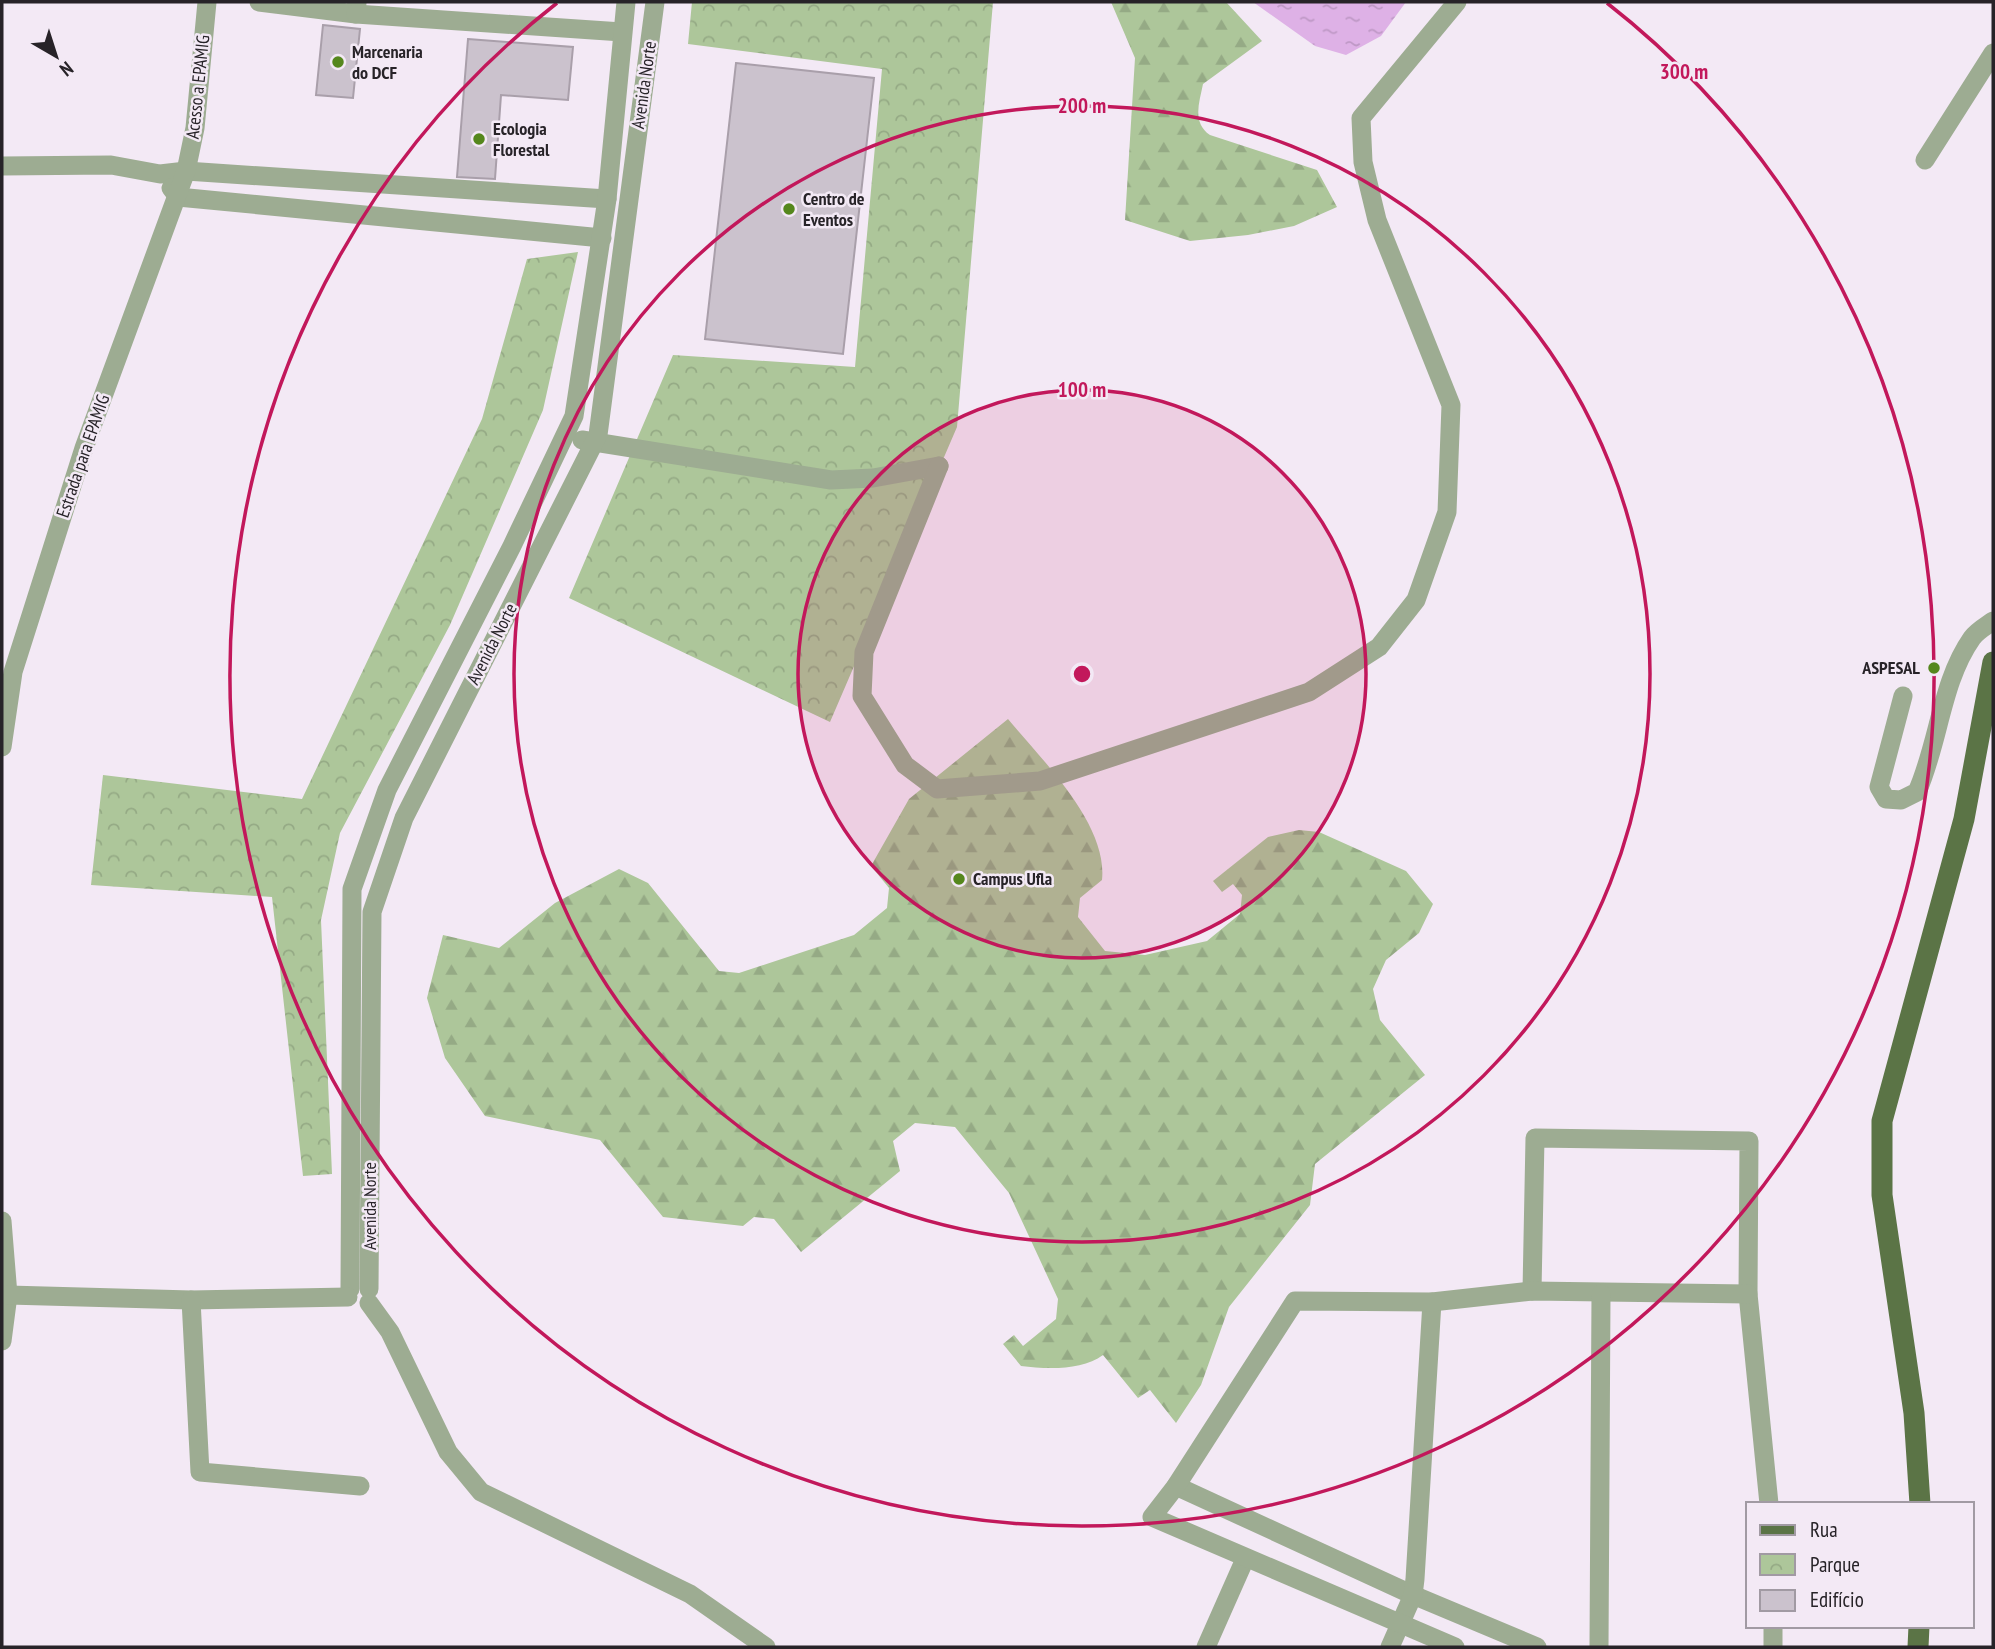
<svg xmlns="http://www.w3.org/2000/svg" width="1995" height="1649" viewBox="0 0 1995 1649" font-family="'PT Sans Narrow',sans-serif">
<defs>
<pattern id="forest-firs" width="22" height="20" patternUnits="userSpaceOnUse" patternTransform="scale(1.75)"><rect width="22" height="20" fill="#adc69a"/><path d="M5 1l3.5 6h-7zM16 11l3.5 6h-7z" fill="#95aa85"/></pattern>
<pattern id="park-crowns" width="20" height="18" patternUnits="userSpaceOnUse" patternTransform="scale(1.75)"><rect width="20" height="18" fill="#adc69a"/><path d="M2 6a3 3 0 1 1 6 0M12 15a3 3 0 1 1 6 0" fill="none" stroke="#95aa85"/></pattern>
<pattern id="water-ripples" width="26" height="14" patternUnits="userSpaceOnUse" patternTransform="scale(1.75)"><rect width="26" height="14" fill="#deb1e6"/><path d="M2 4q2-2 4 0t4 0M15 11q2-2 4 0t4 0" fill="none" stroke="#be98c5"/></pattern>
</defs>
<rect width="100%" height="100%" fill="#f3e9f5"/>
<g fill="url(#forest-firs)">
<path d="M1111 2H1226L1262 41 1203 84C1199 104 1192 122 1210 135L1317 170 1337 207 1294 226 1248 235 1190 241 1125 220 1135 58Z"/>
<path d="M1008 719C1042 760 1108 824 1102 880L1080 898 1078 917 1105 951 1145 955 1207 941 1240 914 1242 895 1233 884 1222 892 1213 881 1268 837 1299 830 1319 832 1406 871 1433 904 1419 933 1386 960 1373 989 1380 1020 1425 1075 1315 1164 1310 1205 1229 1307 1201 1385 1176 1423 1150 1390 1138 1398 1103 1355C1082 1371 1046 1369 1021 1366L1003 1344 1014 1335 1023 1346 1056 1319 1058 1299 1009 1193 955 1127 915 1123 893 1141 900 1171 801 1252 774 1219 754 1217 743 1226 663 1217 600 1140 485 1116 445 1058 427 998 443 935 499 948 555 903 619 869 648 883 719 971 739 973 854 935 887 908 889 888 871 866 909 799Z"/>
</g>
<g fill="url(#park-crowns)">
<path d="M692 2H993L957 427 830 722 569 598 673 355 855 367 882 69 688 44Z"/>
<path d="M578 252 543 410 450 625 340 833 321 920 332 1174 303 1176 272 897 91 885 103 775 302 799 482 419 527 259Z"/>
</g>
<path fill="url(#water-ripples)" d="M1253 2H1406L1381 36 1346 55 1315 46Z"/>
<g fill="#cbc2cd" stroke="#a99faa" stroke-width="2">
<path d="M323 25 360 29 353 98 316 95Z"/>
<path d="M468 39 573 47 568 100 501 95 495 179 457 177Z"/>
<path d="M736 63 874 78 843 354 705 339Z"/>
</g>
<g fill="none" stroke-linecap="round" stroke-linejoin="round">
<g stroke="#9dac92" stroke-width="19">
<path d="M259 2 356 14 357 3"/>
<path d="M356 14 622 32"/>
<path d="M1925 160 1993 53"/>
<path d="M2 166 111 165 160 174 186 171 607 199"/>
<path d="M171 188 178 197 602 238"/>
<path d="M582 440 831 480 873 478 939 466"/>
<path d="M939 466 864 652 862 696 905 765 937 789 1040 781 1309 692 1379 647 1416 600 1447 512 1451 405 1377 220 1363 162 1361 118 1457 2"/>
<path d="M1903 696 1879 787 1886 799 1901 800 1917 792C1939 743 1941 682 1972 638 1977 631 1986 626 1993 621"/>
<path d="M2 747 13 672 84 448 186 171 195 128 207 2"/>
<path d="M2 1221 8 1295 2 1341"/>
<path d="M350 1289 352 889 387 790 512 546 574 416 607 199 626 2"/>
<path d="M369 1289 372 912 404 818 598 435 655 2"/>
<path d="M1532 1291 1535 1138 1749 1141 1748 1294 1769 1504"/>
<path d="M8 1295 191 1300 348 1297"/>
<path d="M191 1300 200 1472 360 1486"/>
<path d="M369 1303 390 1332 448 1452 481 1492 690 1594 766 1647"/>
<path d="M1176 1486 1413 1595 1537 1647"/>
<path d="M1773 1626V1647"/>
<path d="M1206 1647 1245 1559"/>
<path d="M1390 1647 1413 1595 1415 1579 1432 1302"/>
<path d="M1455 1647 1152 1517 1176 1486 1295 1301 1432 1302 1532 1291 1748 1294"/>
<path d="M1599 1647 1601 1294"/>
</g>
<g stroke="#5b7446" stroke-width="21">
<path d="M1920 1504 1914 1413 1882 1195V1121L1964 819 1993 662"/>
<path d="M1918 1647 1919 1626"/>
</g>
</g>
<circle cx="1082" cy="674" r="284" fill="#c2185b" fill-opacity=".12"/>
<g fill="none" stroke="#c2185b" stroke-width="3.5">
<circle cx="1082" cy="674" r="284"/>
<circle cx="1082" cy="674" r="568"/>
<path d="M1607 3A852 852 0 1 1 557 3"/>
</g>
<g fill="#55871d" stroke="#f3e9f5" stroke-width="2.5">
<circle cx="338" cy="62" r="7"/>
<circle cx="479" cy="139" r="7"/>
<circle cx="789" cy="209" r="7"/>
<circle cx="1934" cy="668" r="7"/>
<circle cx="959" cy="879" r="7"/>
</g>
<g text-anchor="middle" stroke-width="5" stroke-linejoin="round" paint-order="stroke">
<g font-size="18" font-weight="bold" fill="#272328" stroke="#f3e9f5" text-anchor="start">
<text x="352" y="58">Marcenaria<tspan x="352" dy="21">do DCF</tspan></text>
<text x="493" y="135">Ecologia<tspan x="493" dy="21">Florestal</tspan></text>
<text x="803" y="205">Centro de<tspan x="803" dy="21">Eventos</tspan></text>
<text x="1920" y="674" text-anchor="end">ASPESAL</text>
<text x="973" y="885">Campus Ufla</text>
</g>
<g font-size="18" fill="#272328" stroke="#f3e9f5">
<text transform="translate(644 85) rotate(-82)" y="6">Avenida Norte</text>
<text transform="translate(198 87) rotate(-84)" y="6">Acesso a EPAMIG</text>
<text transform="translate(83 456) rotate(-71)" y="6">Estrada para EPAMIG</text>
<text transform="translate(492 644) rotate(-63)" y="6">Avenida Norte</text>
<text transform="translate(370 1206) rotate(-90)" y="6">Avenida Norte</text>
</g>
</g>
<circle cx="1082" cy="674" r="10" fill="#c2185b" stroke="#f3e9f5" stroke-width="3.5"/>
<g font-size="21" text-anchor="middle" font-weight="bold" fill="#c2185b" stroke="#f3e9f5" stroke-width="5" stroke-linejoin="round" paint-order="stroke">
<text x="1684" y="79">300 m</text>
<text x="1082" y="113">200 m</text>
<text x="1082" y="397">100 m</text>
</g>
<rect width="1995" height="1649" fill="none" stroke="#272328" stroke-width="7"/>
<rect x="1746" y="1502" width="228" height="126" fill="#f3e9f5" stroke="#a19aa3" stroke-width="2"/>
<rect x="1760" y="1525" width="35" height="10" fill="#5b7446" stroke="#a19aa3" stroke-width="2"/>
<text x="1810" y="1537" font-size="21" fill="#272328">Rua</text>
<rect x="1760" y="1554" width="35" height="21" fill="url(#park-crowns)" stroke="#a19aa3" stroke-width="2"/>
<text x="1810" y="1572" font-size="21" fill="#272328">Parque</text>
<rect x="1760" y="1590" width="35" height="21" fill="#cbc2cd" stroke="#a19aa3" stroke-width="2"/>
<text x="1810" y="1607" font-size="21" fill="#272328">Edifício</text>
<g transform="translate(56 56) rotate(141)" stroke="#f3e9f5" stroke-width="5" paint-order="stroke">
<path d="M0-5L12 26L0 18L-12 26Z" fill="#272328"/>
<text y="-10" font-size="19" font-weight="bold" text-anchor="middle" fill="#272328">N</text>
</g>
</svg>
